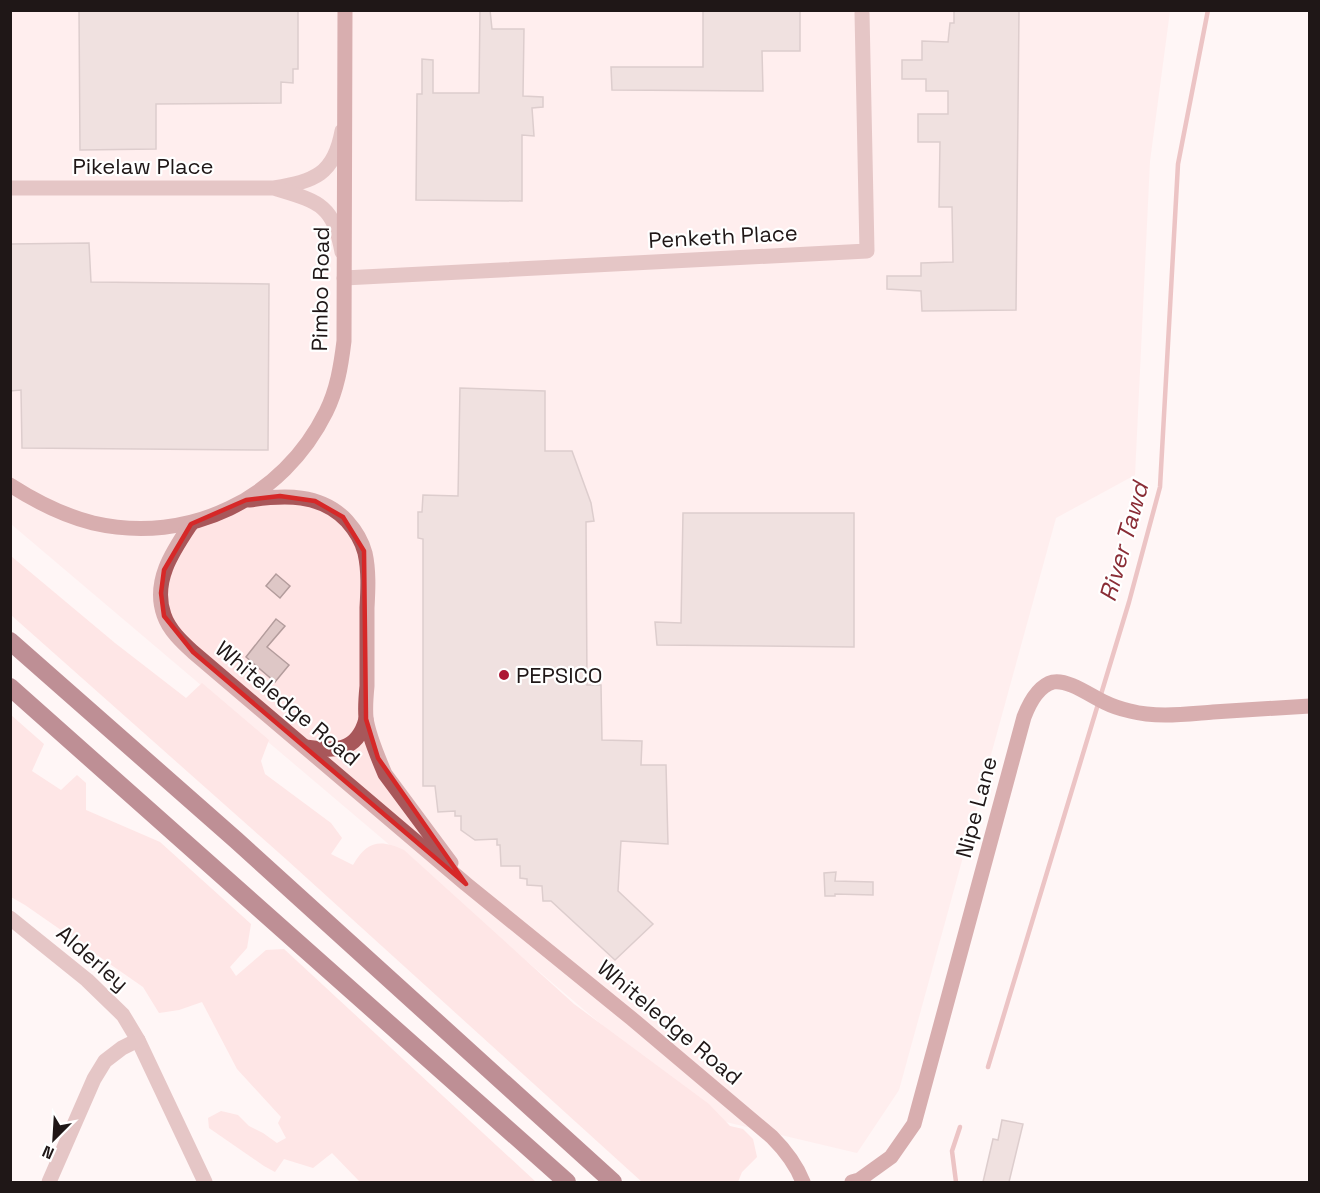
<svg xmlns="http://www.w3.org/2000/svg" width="1320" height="1193" viewBox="0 0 1320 1193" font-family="'Space Grotesk',sans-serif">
<rect width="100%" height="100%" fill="#fff5f5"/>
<path fill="#ffe4e4" d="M11 11H1170L1150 161 1135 475 1056 518 899 1090 857 1153 713 1119 11 524Z"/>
<g fill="#fdd2d2">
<path d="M11 556 115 643 186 698 202 683 269 740 261 761 265 774 331 823 342 838 331 854 353 865C367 841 380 839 404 850L574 1004 709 1104 730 1126 743 1129 753 1139 757 1157 742 1172 738 1182H642L287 860 11 615Z"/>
<path d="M11 715 44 744 32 771 61 790 77 775 86 783V810L160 842 251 924 247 948 230 967 236 976 266 950 284 949 536 1182H360L332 1153 313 1168 284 1159 275 1172 264 1166 209 1128 208 1118 221 1111 238 1115 249 1126 263 1133 277 1143 286 1138 278 1123 281 1117 237 1069 202 1002 179 1010 159 1013 143 987 25 905 11 897Z"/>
</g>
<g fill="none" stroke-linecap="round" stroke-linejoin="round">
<g stroke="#d68889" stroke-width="4.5">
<path d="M988 1067 1129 602 1160 487 1178 164 1208 10"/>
<path d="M956 1182 952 1151 960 1127"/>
</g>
</g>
<g fill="#dec7c6" stroke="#b39c9c" stroke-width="1.5">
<path d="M79 10H298V69H293V83L281 82V103L156 104V149L80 150Z"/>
<path d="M480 10H490L492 29H524L523 96 543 97V107L532 108 534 136 522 135V201L416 200 417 94H422V59L433 60V93H479Z"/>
<path d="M703 10H800V51H762L763 91 612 90 611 67H703Z"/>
<path d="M954 10H1019L1016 310 922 311 921 291 887 289V276H921V263L953 262 952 207H939L940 142H918V114H948V91H926V79H902V60H922V41L948 42 950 23H954Z"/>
<path d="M89 243 91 282 269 284 268 450 22 448 21 390 10 391V244Z"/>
<path d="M460 388 545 391V451H572L591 503 594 521 586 522 587 685H601L602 740 642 741 641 765H666L668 844 621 841 618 891 653 924 615 960 551 901H543L542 886 527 885V879L520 878V866H501L500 845H497V839L475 840 461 830V816H455V811L438 812 435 786H423V539L418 538V512H422L423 495 458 496Z"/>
<path d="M683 513H854V647L657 645 655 622 681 623Z"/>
<path d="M276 574 290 586 280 598 266 586Z"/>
<path d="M276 619 285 626 267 647 289 665 275 682 246 657Z"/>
<path d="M836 872 835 881 873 882V895L835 894V896H825L824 873Z"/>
<path d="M1002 1120 1023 1124 1009 1182H983L993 1139 998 1140Z"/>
</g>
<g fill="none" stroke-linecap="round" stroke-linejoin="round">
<g stroke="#c68c8d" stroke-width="15">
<path d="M10 188H274C314 181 334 175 342 131"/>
<path d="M277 189C320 202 333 205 342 252"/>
<path d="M344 278 867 251 862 13"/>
<path d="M10 918 87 980 123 1015 138 1040 205 1182"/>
<path d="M49 1182 94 1079 105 1061 122 1048 138 1040"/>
</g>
<g stroke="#a8575a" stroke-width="15">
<path d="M10 485C35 501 65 516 93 523 189 545 283 499 326 412 337 390 341 366 344 341L345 10"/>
<path d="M249 500C284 495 321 493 347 521 355 530 362 541 365 553 369 571 368 590 367 608 367 634 367 660 367 686 366 696 365 707 366 718 368 733 379 760 385 774L451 863"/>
<path d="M191 524C173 551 152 581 164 615 169 630 182 642 193 652L466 884 631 1018 772 1137C785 1150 796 1164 803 1182"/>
<path d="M305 747C334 751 357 753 366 719"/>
<path d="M852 1182 859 1180 891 1157 914 1124 1024 717C1029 704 1038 686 1053 682 1068 679 1091 696 1104 702 1112 706 1121 709 1130 711 1157 718 1186 714 1213 712 1245 710 1277 708 1310 706"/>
</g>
<g stroke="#6f1321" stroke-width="18">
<path d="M10 641 236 840 613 1182"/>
<path d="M10 687 567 1182"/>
</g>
</g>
<path d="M0 0H1320V1193H0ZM280 496 315 501 343 517 364 551 366 719 378 758 466 884 193 652 164 616 161 593 164 570 191 524 246 500Z" fill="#fff5f5" fill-opacity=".55" fill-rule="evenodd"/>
<path fill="none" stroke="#d62828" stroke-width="4.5" stroke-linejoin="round" d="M280 496 315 501 343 517 364 551 366 719 378 758 466 884 193 652 164 616 161 593 164 570 191 524 246 500Z"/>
<circle fill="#ad1834" stroke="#fff" stroke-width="2" cx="504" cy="675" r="6"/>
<g text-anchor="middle" stroke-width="4.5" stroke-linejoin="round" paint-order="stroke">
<g font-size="22" fill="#1f1717" stroke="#fff">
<text x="143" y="174">Pikelaw Place</text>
<text transform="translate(723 236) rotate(-3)" y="8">Penketh Place</text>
<text transform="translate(320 289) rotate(-89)" y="8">Pimbo Road</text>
<text transform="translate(288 703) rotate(40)" y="8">Whiteledge Road</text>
<text transform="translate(976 807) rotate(-75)" y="8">Nipe Lane</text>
<text transform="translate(93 958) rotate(41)" y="8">Alderley</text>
<text transform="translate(670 1022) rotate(40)" y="8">Whiteledge Road</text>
</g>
<g font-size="22" fill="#1f1717" stroke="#fff" text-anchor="start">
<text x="516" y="683">PEPSICO</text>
</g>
<g font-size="24" font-style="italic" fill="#8a2d36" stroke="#fff">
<text transform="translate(1124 542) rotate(-74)" y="8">River Tawd</text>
</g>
</g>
<rect width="1320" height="1193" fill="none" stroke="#1f1717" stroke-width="24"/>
<g transform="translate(54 1139) rotate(204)" stroke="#ffffff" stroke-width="4.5" paint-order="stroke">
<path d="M0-4.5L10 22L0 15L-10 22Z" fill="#1f1717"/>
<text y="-9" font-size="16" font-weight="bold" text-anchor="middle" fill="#1f1717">N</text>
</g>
</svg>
